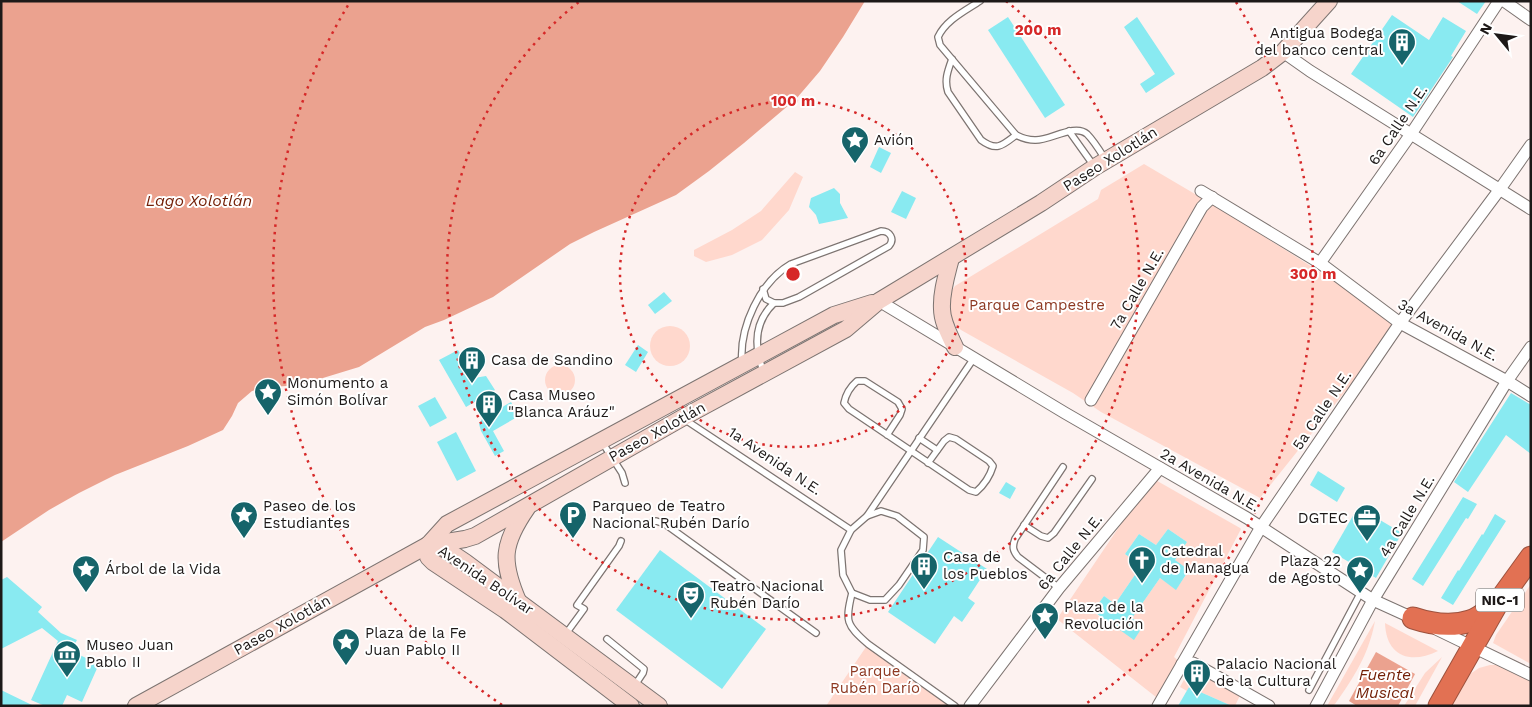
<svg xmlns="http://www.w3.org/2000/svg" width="1532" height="707" viewBox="0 0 1532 707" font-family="'Work Sans',sans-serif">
<rect width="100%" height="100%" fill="#fdf2f0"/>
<g fill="#ffd8cd" fill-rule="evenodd">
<path d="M1144 164 1229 214 1400 323 1260 498 1101 412 1073 393 961 330 950 320 948 296 955 286 1098 199 1101 190Z"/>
<path d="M795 172 803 177 789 210 762 240 732 255 706 262 694 256V250L732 230 761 211Z"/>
<circle cx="670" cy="346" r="20"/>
<circle cx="560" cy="380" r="15"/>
<path d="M1152 478 1240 528 1241 529 1174 657 1182 664 1161 701 1057 619ZM1168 529 1187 542 1175 560 1189 571 1176 589 1160 578 1132 618 1143 626 1134 639 1093 612 1104 596 1115 604 1141 566 1125 554 1139 534 1156 545Z"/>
<path d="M1531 584V664L1493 643 1496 635Z"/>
<path d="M1375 621C1369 654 1354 677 1335 704L1333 706H1327Z"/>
<path d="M1385 623 1438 651C1410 665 1386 656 1385 623Z"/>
<path d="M868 644 955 706H826Z"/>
<path d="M1442 657 1415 706H1404L1425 673Z"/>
<path d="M1193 663 1242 691 1235 706H1232L1189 687 1187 691 1180 687Z"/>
<path d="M1490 665H1502L1531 678V706H1451L1467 676 1479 668Z"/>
</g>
<g fill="#eba28f">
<path d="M1 1H865L843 37 820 71 796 99 744 143 709 171 676 195 594 232 570 244 493 297 444 320 425 327 359 367 300 385 272 387 252 391 238 403 232 416 223 430 188 446 115 475 79 493 49 510 1 542Z"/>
<path d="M1376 652 1415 674 1398 706H1357L1349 701Z"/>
</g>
<g fill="#89eaf1">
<path d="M1457 1H1486L1477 14Z"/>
<path d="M1392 15 1429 40 1443 17 1466 31 1451 56 1453 57 1413 117 1351 74Z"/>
<path d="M1008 17 1065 105 1045 118 988 30Z"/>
<path d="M1137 17 1175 74 1146 93 1140 84 1155 74 1124 27Z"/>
<path d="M879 147 891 153 881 173 870 167Z"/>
<path d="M834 188 840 194V203L848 218 819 224 816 215 809 207 811 198Z"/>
<path d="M902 191 916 198 906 219 891 212Z"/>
<path d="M664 292 672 301 655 314 648 305Z"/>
<path d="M638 345 648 352 636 372 625 365Z"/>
<path d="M458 350 474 378 486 376 495 390 466 407 439 360Z"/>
<path d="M1511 393 1531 405V454L1506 435 1468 492 1454 482Z"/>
<path d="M435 397 447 418 430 427 418 406Z"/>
<path d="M511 402 519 416 493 431 504 451 495 456 481 431 479 424 482 419Z"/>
<path d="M456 432 476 471 457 481 437 442Z"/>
<path d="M1318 471 1345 488 1337 502 1310 485Z"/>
<path d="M1006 482 1016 488 1010 499 999 493Z"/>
<path d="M1463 497 1477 504 1468 519 1466 518 1423 586 1412 579Z"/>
<path d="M1358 507 1402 533 1376 578 1332 552Z"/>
<path d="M1495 514 1506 521 1453 605 1441 598 1458 570 1459 571 1482 534 1483 535Z"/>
<path d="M1168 529 1187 542 1175 560 1189 570 1176 590 1160 578 1132 618 1143 626 1134 640 1093 611 1104 596 1115 604 1141 566 1125 554 1139 534 1156 545Z"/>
<path d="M938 537 987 569 968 598 975 603 962 622 954 616 935 644 888 612Z"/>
<path d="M660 550 766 629 722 689 616 610Z"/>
<path d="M7 577 42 607 38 612 61 633 77 640 71 651 99 664 82 702 67 695 62 706H45L31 700 58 641 42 628 1 649V580Z"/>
<path d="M1189 687 1232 706H1178Z"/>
<path d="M1 690 34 706H1Z"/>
</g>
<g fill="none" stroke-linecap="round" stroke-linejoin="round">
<g stroke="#7d7471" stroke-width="8">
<g id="lane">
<path d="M980 1C965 11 946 20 938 37L940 45 1016 135C1022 138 1028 140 1035 140 1049 141 1075 123 1087 134 1094 141 1100 151 1105 159"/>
<path d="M952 59C948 70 944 80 948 92L981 140C997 152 1003 145 1016 135"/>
<path d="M1069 131 1094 166"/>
<path d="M763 289 766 299 774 303"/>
<path d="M742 363C739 327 760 282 791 264L881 231C890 231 895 239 889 246L799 297 783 303H774C753 323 754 348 764 373"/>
<path d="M684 419 851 530"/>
<path d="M887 435 900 415 902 409 898 402 865 381H857C850 387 846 393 844 403L849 409 969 490 976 492C984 485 990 476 993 466L989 461 956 439 949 437 944 441 928 463"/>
<path d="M919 438 937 450"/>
<path d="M602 442 622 473 625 483"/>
<path d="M881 511 897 516 924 537 923 550 899 585 885 600H870L852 593 843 575 841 550 851 530 867 516Z"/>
<path d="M867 516 974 358"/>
<path d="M646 525 656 521 665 524 816 633"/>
<path d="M1024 525 1041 536 1048 538 1054 533 1092 479"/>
<path d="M1059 588 1018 557C1013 551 1012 547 1015 539L1063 467"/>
<path d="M852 593C845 621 846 625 868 644L955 706"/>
<path d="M565 635 584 609 577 605 619 546 621 541"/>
<path d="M607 639 644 669 643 673 635 685"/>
<path d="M1309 690 1361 592"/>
</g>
</g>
<g stroke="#7d7471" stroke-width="13">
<g id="street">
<path d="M1504 1 1531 20"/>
<path d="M1283 52 1310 71 1531 209"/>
<path d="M1201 191 1320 263 1400 323 1507 381 1531 396"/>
<path d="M1320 263 1411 134 1499 1"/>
<path d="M879 301 1065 413 1247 518 1373 600 1417 620"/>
<path d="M1091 400 1202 207 1212 197"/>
<path d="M1436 629 1531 675"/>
<path d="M1182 664 1193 663 1269 706"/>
<path d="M970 706 1059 588 1160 468"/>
<path d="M1158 706 1261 527 1400 323 1500 189 1531 145"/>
<path d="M1316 706 1373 600 1507 381 1531 347"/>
</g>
</g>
<g stroke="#7d7471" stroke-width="18">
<g id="secondary">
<path d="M951 258C947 274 941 292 942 309 942 322 950 336 955 347"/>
<path d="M428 545 447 524 834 315 872 303"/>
<path d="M428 545V557L433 562 505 610 631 706"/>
<path d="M430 545 441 546 465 562 659 706"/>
<path d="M518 601C501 561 502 544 527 508"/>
<path d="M136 706 428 545 465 539 475 536 682 418 846 329 879 301 1041 203 1095 167 1262 68 1283 52 1329 1"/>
</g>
</g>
<g stroke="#9d523e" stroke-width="23">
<g id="highway">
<path d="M1413 618C1431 624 1452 627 1470 621 1479 618 1487 611 1494 606"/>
<path d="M1439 706 1497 604 1531 557"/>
</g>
</g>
<use href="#lane" stroke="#fff" stroke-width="5.5"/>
<use href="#street" stroke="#fff" stroke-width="11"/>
<use href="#secondary" stroke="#f6d4cb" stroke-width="16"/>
<use href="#highway" stroke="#e27153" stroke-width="21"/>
</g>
<g fill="none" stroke="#d62828" stroke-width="2.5" stroke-dasharray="2.5 5">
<circle cx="793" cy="274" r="173"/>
<path d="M1006 1A346 346 0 1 1 580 1"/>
<path d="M502 705A520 520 0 0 1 350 2M1236 2A520 520 0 0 1 1084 705"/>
</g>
<defs>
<g id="building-pin" transform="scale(1.4375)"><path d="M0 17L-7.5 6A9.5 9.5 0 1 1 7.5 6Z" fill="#16646a" stroke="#fff"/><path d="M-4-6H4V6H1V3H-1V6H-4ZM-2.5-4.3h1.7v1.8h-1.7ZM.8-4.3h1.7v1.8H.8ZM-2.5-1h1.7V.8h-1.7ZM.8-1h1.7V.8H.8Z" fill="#fff"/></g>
<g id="sight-pin" transform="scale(1.4375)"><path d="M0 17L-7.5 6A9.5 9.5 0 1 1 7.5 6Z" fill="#16646a" stroke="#fff"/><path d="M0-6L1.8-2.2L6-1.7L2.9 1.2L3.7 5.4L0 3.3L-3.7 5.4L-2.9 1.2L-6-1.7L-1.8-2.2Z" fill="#fff"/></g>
<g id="parking-pin" transform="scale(1.4375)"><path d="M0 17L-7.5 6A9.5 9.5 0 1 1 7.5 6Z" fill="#16646a" stroke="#fff"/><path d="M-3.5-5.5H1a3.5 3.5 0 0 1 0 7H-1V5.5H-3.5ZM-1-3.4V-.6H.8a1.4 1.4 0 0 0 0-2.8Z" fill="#fff"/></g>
<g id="office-pin" transform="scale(1.4375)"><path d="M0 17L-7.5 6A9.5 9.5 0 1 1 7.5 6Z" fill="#16646a" stroke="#fff"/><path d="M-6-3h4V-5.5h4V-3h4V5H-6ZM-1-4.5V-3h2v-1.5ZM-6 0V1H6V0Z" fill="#fff"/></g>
<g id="church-pin" transform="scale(1.4375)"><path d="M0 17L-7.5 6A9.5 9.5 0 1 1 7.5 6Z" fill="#16646a" stroke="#fff"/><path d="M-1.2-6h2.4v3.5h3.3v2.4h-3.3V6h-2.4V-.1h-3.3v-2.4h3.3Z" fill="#fff"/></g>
<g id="theatre-pin" transform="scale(1.4375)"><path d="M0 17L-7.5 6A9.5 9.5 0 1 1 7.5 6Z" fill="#16646a" stroke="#fff"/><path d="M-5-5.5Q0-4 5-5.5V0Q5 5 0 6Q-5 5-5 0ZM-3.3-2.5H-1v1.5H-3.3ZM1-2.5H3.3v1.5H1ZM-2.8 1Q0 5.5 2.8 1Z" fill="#fff"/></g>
<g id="museum-pin" transform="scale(1.4375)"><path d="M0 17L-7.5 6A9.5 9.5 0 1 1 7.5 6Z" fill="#16646a" stroke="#fff"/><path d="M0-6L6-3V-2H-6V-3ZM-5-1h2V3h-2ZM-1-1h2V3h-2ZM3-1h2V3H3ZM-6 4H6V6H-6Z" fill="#fff"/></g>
</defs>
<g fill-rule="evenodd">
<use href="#building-pin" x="1402" y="42"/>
<use href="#sight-pin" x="855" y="140"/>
<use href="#building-pin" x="472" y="360"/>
<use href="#sight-pin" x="268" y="392"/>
<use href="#building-pin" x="489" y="404"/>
<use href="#sight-pin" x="244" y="515"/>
<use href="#parking-pin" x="573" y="515"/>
<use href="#office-pin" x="1367" y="518"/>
<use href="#church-pin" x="1142" y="560"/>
<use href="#building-pin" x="924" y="566"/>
<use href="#sight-pin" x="86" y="569"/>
<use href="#sight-pin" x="1360" y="570"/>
<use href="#theatre-pin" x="691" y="595"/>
<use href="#sight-pin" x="1045" y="616"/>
<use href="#sight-pin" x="346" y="642"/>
<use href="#museum-pin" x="67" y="654"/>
<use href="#building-pin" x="1197" y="673"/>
</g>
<g text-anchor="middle" stroke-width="4" stroke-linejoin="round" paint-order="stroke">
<rect fill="#fff" stroke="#615e5d" stroke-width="1" x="1476" y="588.5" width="48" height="23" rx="4"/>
<g font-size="14" font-weight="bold" fill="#1d1918">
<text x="1500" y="605">NIC-1</text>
</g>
<g font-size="15" fill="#1d1918" stroke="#fff" text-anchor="start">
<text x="1383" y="38" text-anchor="end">Antigua Bodega<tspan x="1383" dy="17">del banco central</tspan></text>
<text x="874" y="145">Avión</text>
<text x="491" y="365">Casa de Sandino</text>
<text x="287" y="388">Monumento a<tspan x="287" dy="17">Simón Bolívar</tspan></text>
<text x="508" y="400">Casa Museo<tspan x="508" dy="17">"Blanca Aráuz"</tspan></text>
<text x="263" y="511">Paseo de los<tspan x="263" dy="17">Estudiantes</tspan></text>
<text x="592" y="511">Parqueo de Teatro<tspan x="592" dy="17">Nacional Rubén Darío</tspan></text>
<text x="1348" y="523" text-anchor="end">DGTEC</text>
<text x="1161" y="556">Catedral<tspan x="1161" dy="17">de Managua</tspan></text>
<text x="943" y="562">Casa de<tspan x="943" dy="17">los Pueblos</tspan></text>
<text x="1341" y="566" text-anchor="end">Plaza 22<tspan x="1341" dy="17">de Agosto</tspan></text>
<text x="105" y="574">Árbol de la Vida</text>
<text x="710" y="591">Teatro Nacional<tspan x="710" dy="17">Rubén Darío</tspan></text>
<text x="1064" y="612">Plaza de la<tspan x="1064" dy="17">Revolución</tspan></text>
<text x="365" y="638">Plaza de la Fe<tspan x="365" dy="17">Juan Pablo II</tspan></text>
<text x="86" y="650">Museo Juan<tspan x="86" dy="17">Pablo II</tspan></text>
<text x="1216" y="669">Palacio Nacional<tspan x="1216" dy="17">de la Cultura</tspan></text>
</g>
<g font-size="15" fill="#1d1918" stroke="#fff">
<text transform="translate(1398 125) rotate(-56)" y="5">6a Calle N.E.</text>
<text transform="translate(1110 159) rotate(-32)" y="5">Paseo Xolotlán</text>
<text transform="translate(1137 289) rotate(-60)" y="5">7a Calle N.E.</text>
<text transform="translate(1448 330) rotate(29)" y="5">3a Avenida N.E.</text>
<text transform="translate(1322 410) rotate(-56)" y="5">5a Calle N.E.</text>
<text transform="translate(657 432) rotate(-29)" y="5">Paseo Xolotlán</text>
<text transform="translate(775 461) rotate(34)" y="5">1a Avenida N.E.</text>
<text transform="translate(1210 480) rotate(30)" y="5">2a Avenida N.E.</text>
<text transform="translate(1407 516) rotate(-59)" y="5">4a Calle N.E.</text>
<text transform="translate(1070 552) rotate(-51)" y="5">6a Calle N.E.</text>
<text transform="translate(486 580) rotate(34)" y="5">Avenida Bolívar</text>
<text transform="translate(282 625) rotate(-29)" y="5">Paseo Xolotlán</text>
</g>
<g font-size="15" fill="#8d3821" stroke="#fff">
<text x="1037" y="310">Parque Campestre</text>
<text x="875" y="676">Parque<tspan x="875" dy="17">Rubén Darío</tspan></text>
</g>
<g font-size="16" font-style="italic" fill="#742007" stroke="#fff">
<text x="199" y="206">Lago Xolotlán</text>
<text x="1385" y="680">Fuente<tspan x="1385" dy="18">Musical</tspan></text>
</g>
</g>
<circle cx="793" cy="274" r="8" fill="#d62828" stroke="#fff" stroke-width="2.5"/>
<g font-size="15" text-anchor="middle" font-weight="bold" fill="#d62828" stroke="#fff" stroke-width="4" stroke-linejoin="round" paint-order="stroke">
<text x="1038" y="35">200 m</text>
<text x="793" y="106">100 m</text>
<text x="1313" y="279">300 m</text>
</g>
<rect width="1532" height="707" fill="none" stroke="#1d1918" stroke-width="5"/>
<g transform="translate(1497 35) rotate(299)" stroke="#ffffff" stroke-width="4" paint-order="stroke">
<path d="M0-4L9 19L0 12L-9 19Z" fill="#1d1918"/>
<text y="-8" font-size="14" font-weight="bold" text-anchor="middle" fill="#1d1918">N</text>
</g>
</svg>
